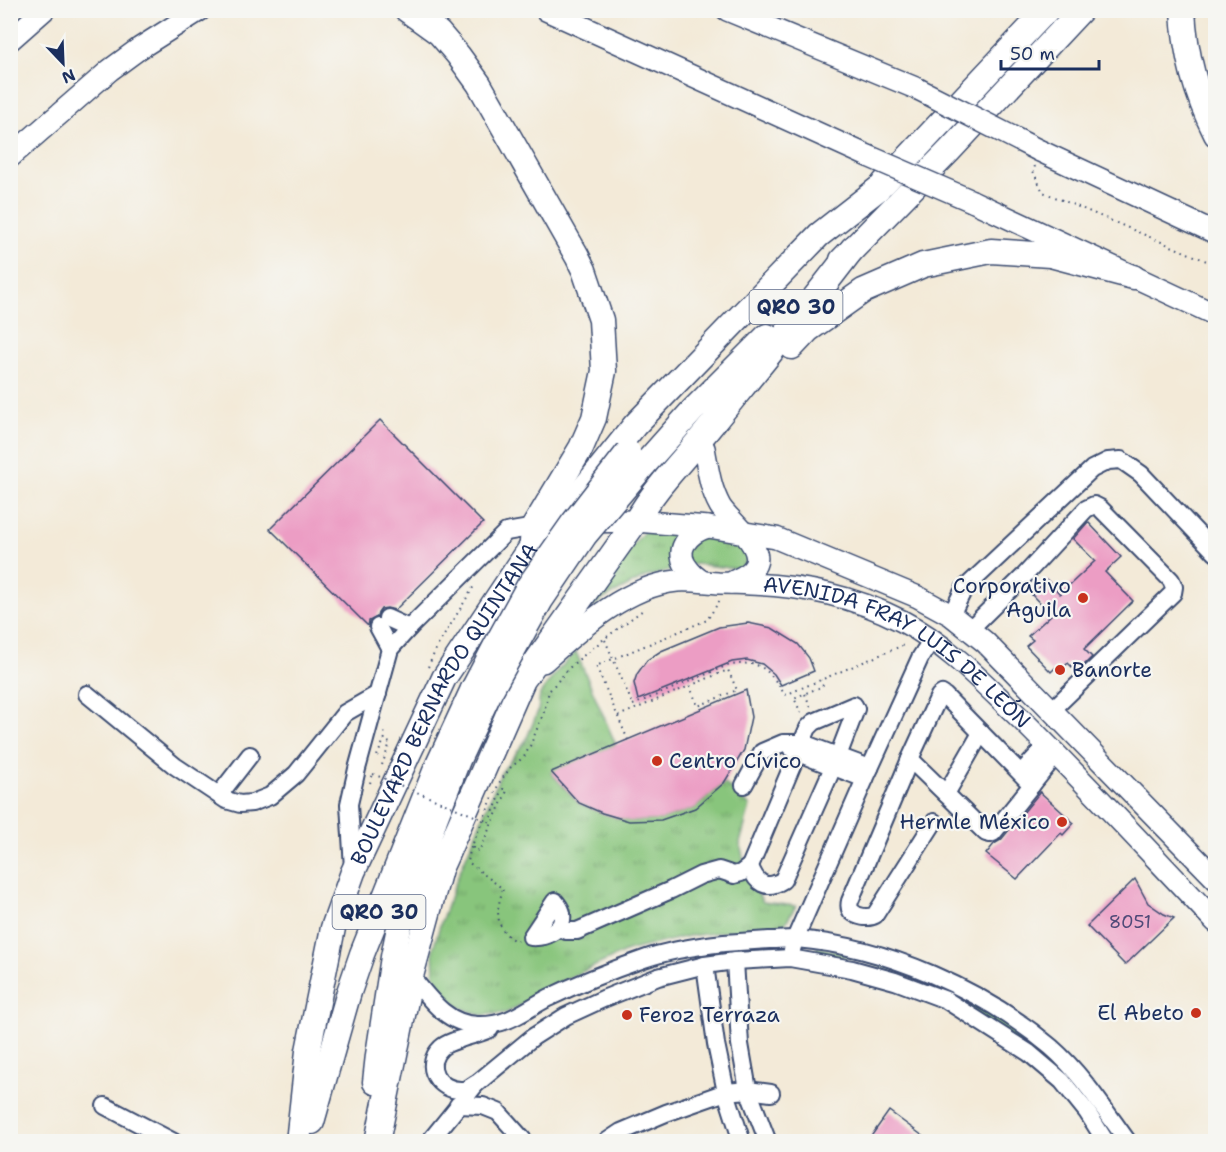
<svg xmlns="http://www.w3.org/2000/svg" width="1226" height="1152" viewBox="0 0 1226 1152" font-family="'Shantell Sans',sans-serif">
<defs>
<pattern id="park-tufts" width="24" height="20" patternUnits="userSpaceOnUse" patternTransform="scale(1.5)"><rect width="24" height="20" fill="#88c57b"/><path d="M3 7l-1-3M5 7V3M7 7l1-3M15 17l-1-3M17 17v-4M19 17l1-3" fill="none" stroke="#6ea068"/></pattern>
</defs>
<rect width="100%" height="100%" fill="#f6f6f2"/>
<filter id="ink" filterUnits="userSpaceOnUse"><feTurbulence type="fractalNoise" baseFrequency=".0167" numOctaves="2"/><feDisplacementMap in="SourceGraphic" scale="12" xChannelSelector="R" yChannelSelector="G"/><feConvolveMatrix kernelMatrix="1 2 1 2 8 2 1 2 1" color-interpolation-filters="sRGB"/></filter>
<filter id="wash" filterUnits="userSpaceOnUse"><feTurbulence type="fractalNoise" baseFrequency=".008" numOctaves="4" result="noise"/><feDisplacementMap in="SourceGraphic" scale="24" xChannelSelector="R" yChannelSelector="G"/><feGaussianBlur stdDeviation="1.35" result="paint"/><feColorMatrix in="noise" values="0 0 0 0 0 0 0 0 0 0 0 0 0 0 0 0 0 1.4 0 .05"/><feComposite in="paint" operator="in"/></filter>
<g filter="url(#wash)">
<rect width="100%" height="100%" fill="#f3ead8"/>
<g fill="url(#park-tufts)" stroke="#527a6c" stroke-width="1.5">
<path d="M647 528 743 535 753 558 739 569 695 564 645 577 603 599 566 627Z"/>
<path d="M576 652 616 745 551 773 579 803 602 813 629 821 661 820 695 808 724 783 750 806 740 843 747 876 763 902 796 906 784 925 689 936 627 951 571 977 506 1013 480 1015 457 1006 442 989 434 974 433 949 441 922 458 876 501 773 526 740 538 711 540 694 559 669Z"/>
<path d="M817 947 912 970 999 1016 1066 1067 1125 1141H1116L1093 1109 949 993 913 978 855 959 815 952Z"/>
</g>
<g id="blocks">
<g fill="#ec9dc4">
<path d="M380 420 483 523 395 610 387 608 381 609 378 613 377 617 369 621 368 626 270 529Z"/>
<path d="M1088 522 1121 557 1105 572 1133 601 1084 649 1092 657 1077 672 1068 663 1061 670 1057 666 1051 672 1026 646 1033 640 1028 636 1051 615 1032 595 1047 580 1060 594 1095 561 1073 539Z"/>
<path d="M748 623 772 628 798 644 809 658 814 671 781 685 774 674 762 664 747 660 732 662 638 700 634 683 637 674 647 660 661 651 719 627Z"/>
<path d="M746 690 751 717 744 750 724 783 695 808 661 820 629 821 602 813 579 803 551 772Z"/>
<path d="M1040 792 1074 823 1063 835 1061 833 1017 879 986 854 994 844 1001 840Z"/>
<path d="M1135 879 1148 903 1164 914 1174 918 1125 965 1087 926Z"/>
<path d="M889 1111 931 1142H867Z"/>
</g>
</g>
</g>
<g filter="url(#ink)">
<use href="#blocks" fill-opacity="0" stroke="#3b4b70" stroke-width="1.5"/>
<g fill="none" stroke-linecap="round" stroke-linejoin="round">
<g stroke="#3b4b70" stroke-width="20">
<g id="minor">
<path d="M951 615 964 589 1092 469 1108 461 1121 460 1141 474 1216 553"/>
<path d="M387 618 409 628"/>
<path d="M378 627 390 649"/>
<path d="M970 629 1023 577 1086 509 1094 505 1100 508 1171 580 1174 587 1173 593 1052 710"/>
<path d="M87 694 175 766 226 800 240 804 252 803 270 796 296 774 345 713 378 694"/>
<path d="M854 705 856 709 838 756 783 880C766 891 756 883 750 866L808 728 814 722Z"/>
<path d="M791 748 798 753 865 779"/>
<path d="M910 759 986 833 990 834 993 833 1056 755"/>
<path d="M1021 773 1047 745"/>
<path d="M744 785 762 752 783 743H803L870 768"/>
<path d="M946 794 981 733"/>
<path d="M219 795 250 755"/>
<path d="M934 822 875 915C868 919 857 917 851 911 849 908 849 905 850 901L910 759 939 696 942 694 945 696 1032 785"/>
<path d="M353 868 349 804 357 769 390 649 409 628 506 532 541 526"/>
<path d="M555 901C558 905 562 909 562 914 565 931 544 938 531 937Z"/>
<path d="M559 927 566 931H577L671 890 701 875 719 870 734 875 741 873 750 866"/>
<path d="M792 950 795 939 865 779 920 658 932 639"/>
<path d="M735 961 740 1044 748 1090 768 1142"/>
<path d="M705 965 716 1044 726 1092 742 1142"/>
<path d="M411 976C429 998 447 1025 478 1025 508 1026 523 1011 548 998 579 983 612 970 644 959 669 950 698 946 724 943 739 942 754 941 769 940 778 940 788 939 796 939 885 946 984 990 1051 1047 1082 1074 1104 1109 1128 1142"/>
<path d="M475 1084C472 1086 467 1090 462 1090 439 1091 422 1066 441 1048 449 1040 478 1035 490 1029"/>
<path d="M458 1105 483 1106 498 1112 525 1142"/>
<path d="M105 1106 174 1142"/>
<path d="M429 1142 476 1084 533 1037 566 1016 603 999 658 977 705 965 735 961 790 958 852 969 895 981 946 1000 1029 1053 1062 1081 1087 1112 1106 1142"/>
<path d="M606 1142 621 1132 666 1113 726 1092 748 1090 771 1093"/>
</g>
</g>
<g stroke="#3b4b70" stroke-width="24">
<g id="major">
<path d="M546 10 868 156"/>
<path d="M727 10 918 89"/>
<path d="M10 40 44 10"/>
<path d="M1038 150 1216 233"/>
<path d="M10 157 110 70 140 48 200 10"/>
<path d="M972 201 1216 315"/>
<path d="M704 448C708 469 710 488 720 506 729 522 772 550 751 571 746 576 737 579 731 583"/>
<path d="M584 522 636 521 708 527 776 538 918 597 951 615 985 642 1216 879"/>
<path d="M700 580C696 577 692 574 689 570 672 551 688 533 708 527"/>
<path id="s1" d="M543 662C580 629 626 586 677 581 691 580 704 582 718 583 728 583 739 583 750 584 805 586 853 596 902 621 948 645 984 684 1021 719 1088 785 1151 854 1216 922"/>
</g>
</g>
<g stroke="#3b4b70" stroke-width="27">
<g id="highway">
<path d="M407 10 439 33 458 55 479 84 577 256 584 270 601 320 604 371 594 418 581 448 533 528 532 542"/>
<path d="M1183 10C1185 54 1196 95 1216 134"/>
<path d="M884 183 1047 10"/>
<path d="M842 260 950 150 1081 10"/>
<path d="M792 347 808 330 863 291 923 265 991 251 1050 255 1133 277"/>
<path d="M644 465 693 410 767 336"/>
<path d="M375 1082 378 1055 393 957 401 918 435 819 458 760 491 690"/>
<path d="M312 1122 349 992 362 954 436 769 473 689"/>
<path id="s2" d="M298 1142 308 1051 333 928 353 872 444 678 532 546 556 523 635 425 819 235 878 189"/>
<path d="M377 1142 411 976 440 869 445 858 523 680 636 521C656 486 685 458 710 427 758 368 807 309 853 248"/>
</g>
</g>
<g stroke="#3b4b70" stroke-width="2" stroke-dasharray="1.5 4.5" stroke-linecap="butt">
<path d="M1035 166 1033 171 1043 192 1216 265"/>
<path d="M605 640 632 703"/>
<path d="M428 667 437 647 474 586"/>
<path d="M805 694 811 708"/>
<path d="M633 705 726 666C760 659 767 667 785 695L906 644"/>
<path d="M801 713 794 698 823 686 821 680"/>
<path d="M618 716C655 701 691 685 728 670L737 690 698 706 688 682"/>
<path d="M628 740 596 666 707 620 720 600"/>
<path d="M377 756 385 738 384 730"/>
<path d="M382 765 390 743 384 740"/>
<path d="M370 783 373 774"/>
<path d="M473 847V849L479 851 507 791 503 789 489 822"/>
<path d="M518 940 515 941C494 928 496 910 503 889L468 862 470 850 499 783 511 767 524 757 530 746 544 712 549 691 572 665 604 639 643 610"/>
</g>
<use href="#minor" stroke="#fff" stroke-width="16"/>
<use href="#major" stroke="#fff" stroke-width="21"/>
<use href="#highway" stroke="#fff" stroke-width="24"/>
<g stroke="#3b4b70" stroke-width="24" stroke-linecap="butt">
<g id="major-bridge">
<path d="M918 89 1038 150"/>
<path d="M868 156 972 201"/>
</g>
</g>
<g stroke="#3b4b70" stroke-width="27" stroke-linecap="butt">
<g id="highway-bridge">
<path d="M473 689 496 645 528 587 573 523 628 452"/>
<path d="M491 690 541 600 585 535 644 465"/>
</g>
</g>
<path stroke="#3b4b70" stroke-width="2" stroke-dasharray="1.5 4.5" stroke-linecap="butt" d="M373 774 489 822"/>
<use href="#major-bridge" stroke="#fff" stroke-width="21"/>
<use href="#highway-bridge" stroke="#fff" stroke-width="24"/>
</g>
</g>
<g fill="#c8321e" stroke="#f6f6f2" stroke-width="2">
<circle cx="1083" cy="598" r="6"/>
<circle cx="1060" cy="670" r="6"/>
<circle cx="657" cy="761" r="6"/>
<circle cx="1062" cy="822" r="6"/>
<circle cx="1196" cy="1013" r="6"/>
<circle cx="627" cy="1015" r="6"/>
</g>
<g text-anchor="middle" stroke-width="4.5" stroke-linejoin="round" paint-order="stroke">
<g font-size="18" fill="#4f4a78">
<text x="1130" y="928">8051</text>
</g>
<g fill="#f6f6f2" stroke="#5d6b8a" stroke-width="1.5">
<rect x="749.5" y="290" width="93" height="34" rx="4.5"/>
<rect x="332.5" y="895" width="93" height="34" rx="4.5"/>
</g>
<g font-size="20" font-weight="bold" fill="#1b2f5e">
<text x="796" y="314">QRO 30</text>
<text x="379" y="919">QRO 30</text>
</g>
<g font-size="21" fill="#1b2f5e" stroke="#f6f6f2" text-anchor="end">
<text x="1071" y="593">Corporativo<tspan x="1071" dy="24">Aguila</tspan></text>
<text x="1072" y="677" text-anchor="start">Banorte</text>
<text x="669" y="768" text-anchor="start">Centro Cívico</text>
<text x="1050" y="829">Hermle México</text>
<text x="1184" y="1020">El Abeto</text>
<text x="639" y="1022" text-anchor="start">Feroz Terraza</text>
</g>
<g font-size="21" fill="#1b2f5e" stroke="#f6f6f2">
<text dy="7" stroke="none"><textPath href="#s1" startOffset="399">AVENIDA FRAY LUIS DE LEÓN</textPath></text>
<text dy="7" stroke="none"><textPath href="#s2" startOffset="468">BOULEVARD BERNARDO QUINTANA</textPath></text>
</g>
</g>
<rect width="1226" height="1152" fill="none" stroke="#f6f6f2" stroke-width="36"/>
<g transform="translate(63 63) rotate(157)" stroke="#f6f6f2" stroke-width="4.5" paint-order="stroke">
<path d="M0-4.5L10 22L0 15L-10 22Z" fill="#1b2f5e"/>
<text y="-9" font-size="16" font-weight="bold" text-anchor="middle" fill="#1b2f5e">N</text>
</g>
<path d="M1001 60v9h98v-9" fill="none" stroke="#1b2f5e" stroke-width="3"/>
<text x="1010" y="60" font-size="18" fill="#1b2f5e" stroke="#f6f6f2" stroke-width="4.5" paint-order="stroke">50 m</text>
</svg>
